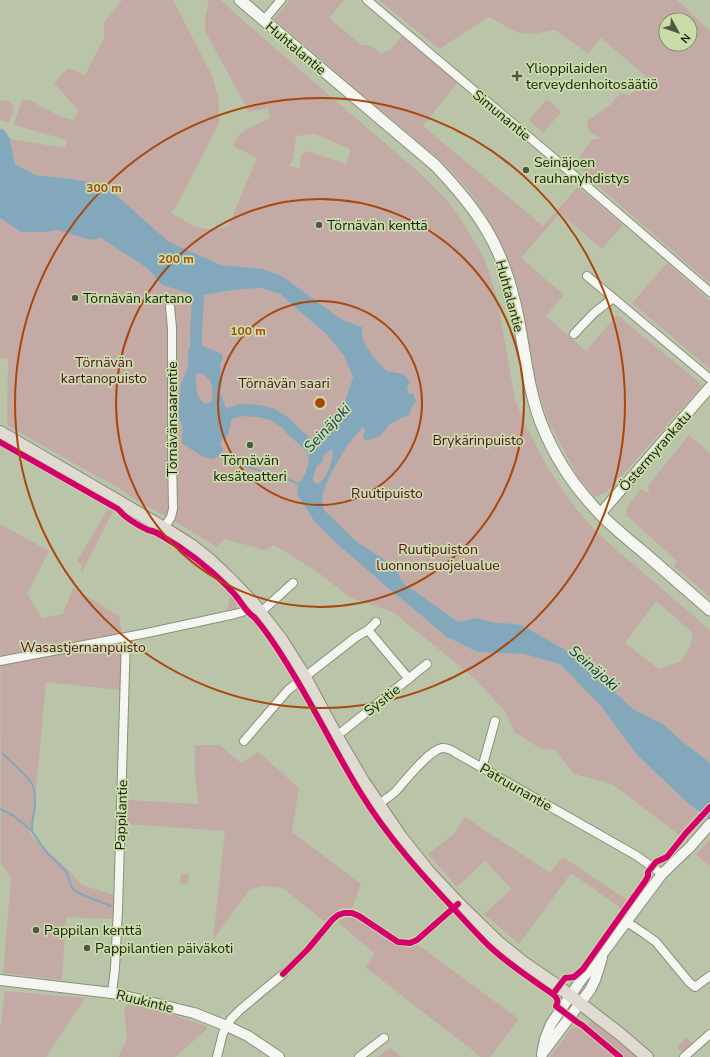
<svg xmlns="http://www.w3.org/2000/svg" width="710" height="1057" viewBox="0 0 710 1057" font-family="'Nunito Sans',sans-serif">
<rect width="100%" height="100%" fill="#bac4a8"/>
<g fill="#c3aaa4" fill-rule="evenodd">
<path d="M122 0H173L212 76 219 100V123L179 201 171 213 195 227 209 229 228 227 257 158 233 146 239 135 245 130 270 118 268 108 249 112 205 31V18L209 0H221L240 18 423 176 447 200 466 227 484 258 494 288 500 314 515 400 525 424 547 467 570 501 592 527 613 547 710 630V764L708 761 683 742 663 724 633 709 576 656 541 636 521 625 493 622 475 618 458 622 402 582 397 570 388 562 356 541 324 510 322 496 329 477 347 446 363 427 365 429 380 436C391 423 393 420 410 415L409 395 404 374 387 371 373 357 363 340 362 327 341 319 282 276 263 269 221 265 169 242 105 185 71 179 35 175 15 164 10 139 65 148 67 140 14 125 22 100H30L40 106 62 117 74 120 78 110 54 83 68 68 85 75 104 38V23ZM315 134 351 149 346 164 306 151C298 158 299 159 301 169L290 166 293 158 296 136ZM656 601 693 633 690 647 680 662 659 669 625 643Z"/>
<path d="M290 0H344L329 18 361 45H370L381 54 390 50 402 36 458 82 423 126 543 226 578 187 623 225 602 249 560 213 521 258 564 295 546 316 586 351 617 315 699 382 701 387 669 423 608 491 595 497 580 480 567 456 548 421 536 383 519 290 506 253 487 217 469 191 448 167 274 19Z"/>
<path d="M379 0H677L710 31V283L591 180 581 168 580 156 593 139H601L589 131 587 121 610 105 621 93 629 96 646 76 601 38 588 53 555 30 531 34 519 33 489 17 439 49ZM666 20H690V44H666Z"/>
<path d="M547 99 561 112 543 133 529 120Z"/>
<path d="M0 100 8 101 14 106 9 123 0 120Z"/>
<path d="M0 218 22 232H44L58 230 90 240 101 238 147 268 162 285 198 296 233 290 261 288 280 294 327 335 344 356 353 377 345 402 332 423 321 446 318 450 307 453 309 461 306 472 305 508 314 521 335 542 387 587 447 637 477 652 524 654 560 664 601 706 637 755 691 806 698 812 679 835 612 784 574 774 554 749 543 750 514 732 505 711 473 677 393 612 351 598 315 570 274 545 265 550 225 539 216 547 188 529 131 497C118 485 105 481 91 473 63 457 35 441 7 425L8 358 0 359Z"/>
<path d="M667 263 710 301V369L632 303Z"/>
<path d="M689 435 710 453V597L674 566 677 561 626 515 628 506 641 489 649 494 648 486Z"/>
<path d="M332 450 333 452C332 463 327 478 318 484L315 483 313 480C316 468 320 455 332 450Z"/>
<path d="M108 509 113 511 81 574 82 565 77 561Z"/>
<path d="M0 524 49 551 27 594 42 618 63 614 73 588 119 616 122 633 120 690 46 682 34 811 30 834 70 872 82 885 114 895 113 919 66 917 62 980 3 973 11 878 1 864Z"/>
<path d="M231 594C237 599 240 603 234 610L227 611Z"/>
<path d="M195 745H219L241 763 258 752 299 788 292 832 361 884 352 908H341L326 923 283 888 264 886 250 889 213 940 225 831 126 824V800L198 804 195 774Z"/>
<path d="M465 817 550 873 563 857 630 902 624 910 571 873 519 944 484 914 512 889 485 861 457 887 428 854 454 834Z"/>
<path d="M710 839V866L696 855Z"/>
<path d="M181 873 189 874 188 884 180 883Z"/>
<path d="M350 917 358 918 398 945 410 948 417 944 519 1019 490 1057H481L365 967 375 954 338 922 343 919Z"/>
<path d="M5 991 85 998 46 1057H0V1029Z"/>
<path d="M128 1004 168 1012 181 1018 206 1026 207 1029 175 1057H118L127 1039 124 1009Z"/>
<path d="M591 1020 637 1057H550L571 1029 579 1027 584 1029Z"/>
<path d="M686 1038 693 1044 684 1054 677 1047Z"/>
<path d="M390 1048 401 1057H377Z"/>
</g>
<g fill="#83a8bc" fill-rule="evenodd">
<path d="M0 129 4 130 10 139 15 164 35 175 71 179 105 185 169 242 221 265 263 269 282 276 341 319 362 327 363 340 373 357 387 371 404 374 410 383 407 388 409 394 413 393 416 402 411 408 410 415 402 418 390 424 380 436 365 441 363 436 365 430 363 427 347 446 329 477 322 496 324 510 356 541 388 562 397 570 402 582 458 622 475 618 493 622 521 625 541 636 576 656 633 709 663 724 683 742 708 761 710 764V802L707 804 710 808V820C704 814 698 811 691 806L637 755 601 706 560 664 524 654 477 652 447 637 387 587 335 542 314 521 297 494 299 484 306 472 309 461 307 453 312 449 318 450 332 423 345 402 353 377 344 356 327 335 280 294 261 288 233 290 198 296 162 285 147 268 101 238 90 240 58 230 44 232H21L0 218ZM332 450 333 452C332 463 327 478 318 484L315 483 313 480C316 468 320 454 332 450Z"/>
<path d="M196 345 203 346 222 354 223 358 220 364 222 383 220 392 226 408 230 413 231 422 228 435 222 439 220 445 223 449 221 455 213 459 203 457 182 443 183 426 178 416 181 384 188 367V350ZM200 373C214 379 213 388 212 401L207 404C195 400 196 385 196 375Z"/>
</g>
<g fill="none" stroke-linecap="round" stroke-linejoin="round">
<g stroke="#83a8bc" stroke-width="2">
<path d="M220 454 230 462 280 476 301 485"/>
<path d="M3 754C11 762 27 775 32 784 35 789 35 797 35 803 35 813 31 822 32 831"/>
<path d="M0 809 14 816 32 831 46 852 66 871 72 888 78 893 111 906"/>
</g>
<g stroke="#83a8bc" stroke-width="12">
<path d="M197 360 196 334 198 296"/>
<path d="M214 415 222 416 241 410 259 411 272 414 286 423 294 432 311 447 317 459"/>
</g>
<g stroke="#88907a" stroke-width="10">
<g id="minor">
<path d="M367 0 575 176 710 292"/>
<path d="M264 20 281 0"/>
<path d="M587 276 710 379"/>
<path d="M574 334 594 313 613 298"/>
<path d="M164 528 171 517 173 509 172 455V328L170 307"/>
<path d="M261 612 293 583"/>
<path d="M368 630 409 679"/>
<path d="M0 661 147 633 235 614 242 612 253 603"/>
<path d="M336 735 343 731 427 664"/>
<path d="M244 741 288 690 356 637 368 630 376 622"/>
<path d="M482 768 495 721"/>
<path d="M379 804C384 800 391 796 396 791 405 781 429 750 442 748 447 748 452 750 456 753L637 856 662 874"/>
<path d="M627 922 645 934 656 942 689 982 695 987 710 976"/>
<path d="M112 993 115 968 118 909 126 637"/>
<path d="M217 1057 223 1033 231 1019 241 1009 283 974"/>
<path d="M359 1057 384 1038"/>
<path d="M684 1057 710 1034"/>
</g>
</g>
<g stroke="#88907a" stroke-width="12">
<g id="tertiary">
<path d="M600 514 710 387"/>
<path d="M0 980 112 993 194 1013 227 1026 248 1036 279 1057"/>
<path d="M542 1054 545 1039 551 1024 581 980 603 953 662 874 691 846 710 824"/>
<path d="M542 1054 590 990 595 980 602 958"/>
</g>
</g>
<g stroke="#88907a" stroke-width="13">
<path id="secondary" d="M240 0 435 165C454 185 472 205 486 229 502 255 512 287 518 317 525 352 528 389 541 423 553 453 571 482 592 505 606 522 624 536 641 550 664 570 687 590 710 610"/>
</g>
<g stroke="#8b8973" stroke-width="14">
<path id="primary" d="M0 432 164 528 191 545 210 560 228 577 253 603 281 639 305 677 336 735 363 781 401 837 429 872 459 904 499 943 524 963 559 987 620 1034 647 1057"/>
</g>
<use href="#minor" stroke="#f5f6f2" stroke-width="8"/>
<use href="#tertiary" stroke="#f5f6f2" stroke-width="10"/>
<use href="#secondary" stroke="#f5f6f2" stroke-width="11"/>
<use href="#primary" stroke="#dfdbd2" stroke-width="12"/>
<g stroke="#cadda9" stroke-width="8">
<g id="cycleway">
<path d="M0 442 118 509C126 519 137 525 148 530 153 531 158 533 162 536 186 550 208 567 228 587 230 590 234 593 236 596 242 603 246 612 254 617 269 634 280 652 292 672 316 711 336 753 360 792 387 836 420 873 455 910 466 922 477 934 488 945 508 964 531 979 553 994 557 998 559 1001 556 1006L577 1022 582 1025 620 1057"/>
<path d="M283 974 308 949 332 920 338 915 344 913H352L359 916 398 942 410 943 417 940 458 904"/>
<path d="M553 994 565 978 574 977 583 969 646 880 648 876V872L656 862 667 857 686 833 710 807"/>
</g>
</g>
<use href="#cycleway" stroke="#d6006c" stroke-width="6"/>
</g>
<g fill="none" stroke="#aa470c" stroke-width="2">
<circle cx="320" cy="403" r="102"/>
<circle cx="320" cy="403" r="204"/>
<circle cx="320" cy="403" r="305"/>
</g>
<g fill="#515842" stroke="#cadda9" stroke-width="1.5">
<path d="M515 70h4v4h4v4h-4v4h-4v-4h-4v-4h4z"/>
<circle cx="526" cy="170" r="4"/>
<circle cx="319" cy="225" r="4"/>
<circle cx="75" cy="298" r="4"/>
<circle cx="250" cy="445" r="4"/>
<circle cx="36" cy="930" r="4"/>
<circle cx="87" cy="948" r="4"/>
</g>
<g text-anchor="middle" stroke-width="3.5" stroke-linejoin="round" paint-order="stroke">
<g font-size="14" fill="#181e0b" stroke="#cadda9">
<text transform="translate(296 48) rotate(40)" y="5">Huhtalantie</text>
<text transform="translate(502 115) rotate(40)" y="5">Simunantie</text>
<text transform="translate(510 296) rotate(75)" y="5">Huhtalantie</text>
<text transform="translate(172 419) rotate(-90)" y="5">Törnävänsaarentie</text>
<text transform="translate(655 451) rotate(-49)" y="5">Östermyrankatu</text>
<text transform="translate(382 700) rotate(-38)" y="5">Sysitie</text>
<text transform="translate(516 787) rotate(30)" y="5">Patruunantie</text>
<text transform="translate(121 815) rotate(-88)" y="5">Pappilantie</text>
<text transform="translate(145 1001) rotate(14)" y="5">Ruukintie</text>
</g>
<g font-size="14" fill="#181e0b" stroke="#cadda9" text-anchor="start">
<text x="526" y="73">Ylioppilaiden<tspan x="526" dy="16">terveydenhoitosäätiö</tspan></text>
<text x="534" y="167">Seinäjoen<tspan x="534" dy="16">rauhanyhdistys</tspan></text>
<text x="327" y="230">Törnävän kenttä</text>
<text x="83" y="303">Törnävän kartano</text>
<text x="250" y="465" text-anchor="middle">Törnävän<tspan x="250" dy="16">kesäteatteri</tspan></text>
<text x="44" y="935">Pappilan kenttä</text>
<text x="95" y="953">Pappilantien päiväkoti</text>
</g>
<g font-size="14" fill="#5a0d2a" stroke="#cadda9">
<text x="104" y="367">Törnävän<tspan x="104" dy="16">kartanopuisto</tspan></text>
<text x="284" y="388">Törnävän saari</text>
<text x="478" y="445">Brykärinpuisto</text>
<text x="387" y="498">Ruutipuisto</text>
<text x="438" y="554">Ruutipuiston<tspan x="438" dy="16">luonnonsuojelualue</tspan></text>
<text x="83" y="652">Wasastjernanpuisto</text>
</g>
<g font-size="15" font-style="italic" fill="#0f3652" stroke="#cadda9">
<text transform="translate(327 428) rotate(-47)" y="5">Seinäjoki</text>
<text transform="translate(594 668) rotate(41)" y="5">Seinäjoki</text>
</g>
</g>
<circle cx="320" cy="403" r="6" fill="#aa470c" stroke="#cadda9" stroke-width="2"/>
<g font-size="12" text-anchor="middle" font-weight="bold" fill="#aa470c" stroke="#cadda9" stroke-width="3.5" stroke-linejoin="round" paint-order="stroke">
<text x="104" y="192">300 m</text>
<text x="176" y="263">200 m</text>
<text x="248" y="335">100 m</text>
</g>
<g transform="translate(678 32) rotate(130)"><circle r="19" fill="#cadda9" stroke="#83916a"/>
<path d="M0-3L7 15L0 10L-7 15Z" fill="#515842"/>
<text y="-6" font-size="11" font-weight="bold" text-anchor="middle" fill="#181e0b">N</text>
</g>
</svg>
